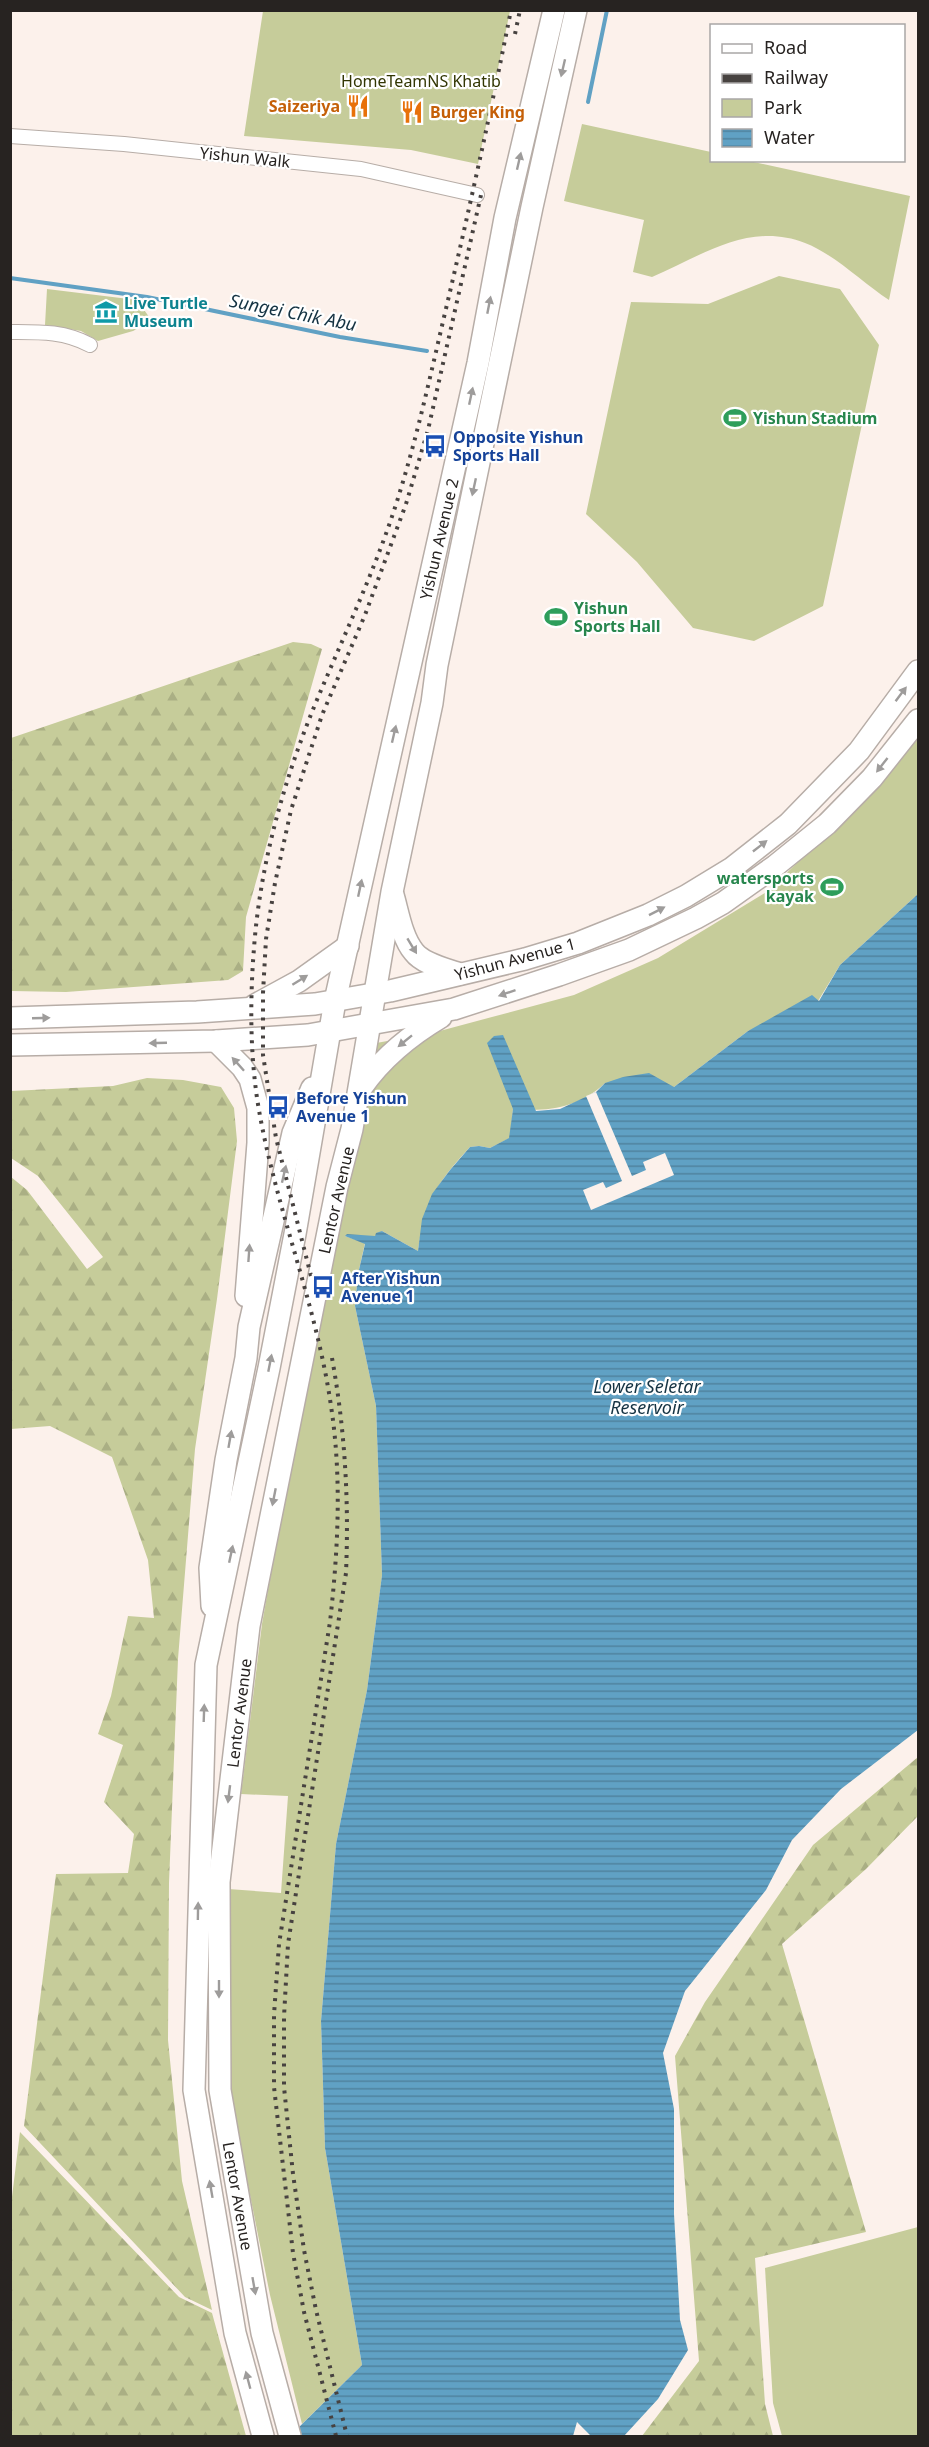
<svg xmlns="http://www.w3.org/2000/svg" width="929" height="2447" viewBox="0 0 929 2447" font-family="'Noto Sans',sans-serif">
<defs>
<pattern id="forest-firs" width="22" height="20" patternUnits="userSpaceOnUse" patternTransform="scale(1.5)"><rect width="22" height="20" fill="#c6cc9a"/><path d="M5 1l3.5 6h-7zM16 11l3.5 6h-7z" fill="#aaaf84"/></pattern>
<pattern id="water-rules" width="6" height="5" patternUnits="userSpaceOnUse" patternTransform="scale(1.5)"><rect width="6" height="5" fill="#60a1c4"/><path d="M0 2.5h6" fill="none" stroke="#4f839f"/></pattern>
</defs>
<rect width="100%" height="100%" fill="#fcf1eb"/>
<g fill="#c6cc9a">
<path d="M263 11H510L478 164 411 150 244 136Z"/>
<path d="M582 124 711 152 712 160 749 161 910 196 889 300C863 283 834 254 805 243 749 221 701 256 652 277L633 272 644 220 564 201Z"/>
<path d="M779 276 840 289 879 345 823 606 754 641 693 628 637 562 586 514 631 302 708 304Z"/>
<path d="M47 289 137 300 152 321 133 331 98 341 81 331 45 325Z"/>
<path d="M918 728V894L840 965 818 1001 748 1031 674 1087 605 1083C579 1108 548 1112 513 1109L510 1138 490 1148 479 1146 470 1147C436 1184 425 1201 418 1251L382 1231 375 1236H345L365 1243 358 1274 355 1306 376 1406 382 1575 367 1690 336 1844 321 2021 325 2148 362 2365 302 2424 270 2295 229 2090 228 1889 281 1893 288 1796 241 1794 262 1624 330 1238 371 1044 436 1032 574 995 658 958 768 891 834 827Z"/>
<path d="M918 2227V2436H782L773 2403 765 2268Z"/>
</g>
<g fill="url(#forest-firs)">
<path d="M293 642 311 644 322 649 246 917 243 971 228 980 66 992 11 991V738Z"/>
<path d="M147 1078 183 1080 221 1087 234 1108 237 1141 217 1299 195 1449 178 1659 169 1883 168 2040 182 2181 212 2310 185 2297 24 2126 56 1874 128 1873 134 1834 104 1802 123 1745 98 1734 111 1696 128 1616 154 1618 148 1560 112 1457 50 1426 11 1429V1177L27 1190 87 1269 103 1257 38 1176 11 1158V1091L113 1086Z"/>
<path d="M918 1757V1816L866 1869 782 1944 866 2232 755 2258 765 2404 773 2436H642L699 2361 675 2056 705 2002 813 1845Z"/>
<path d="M20 2132 179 2297 212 2313 246 2436H11L10 2213Z"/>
</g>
<path fill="url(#water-rules)" d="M918 894V1730L841 1789 792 1840 766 1890 685 1991 663 2053 674 2109V2214L680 2320 688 2350 658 2399 624 2436H591L577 2422 573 2436H290L362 2365 325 2148 321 2021 336 1844 367 1690 382 1575 376 1406 355 1306 358 1274 365 1244 345 1236 347 1234 375 1236 376 1233 382 1231 418 1251 422 1219 432 1194 450 1170 470 1147 479 1146 490 1148 509 1138 513 1109 487 1043 494 1036 503 1035 536 1111 560 1109 596 1092 605 1083 623 1077 649 1073 674 1087 748 1031 812 995 819 1001 840 965Z"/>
<path fill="#fcf1eb" d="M596 1092 632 1176 646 1170 643 1162 665 1153 674 1175 591 1210 583 1190 603 1182 606 1188 622 1181 586 1096Z"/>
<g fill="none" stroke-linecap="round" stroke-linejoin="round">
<g stroke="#60a1c4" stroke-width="4">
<path d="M588 102 607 10"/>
<path d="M10 278 147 297 340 337 427 351"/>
</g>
<g stroke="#b7ada7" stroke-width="16">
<g id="street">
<path d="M10 136 124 144 361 169 477 195"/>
<path d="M10 332C39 332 64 331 90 345"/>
</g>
</g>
<g stroke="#b7ada7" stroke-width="24">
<g id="primary">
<path d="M393 895C398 912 402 938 414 952 423 964 446 969 460 974"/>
<path d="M255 1005 299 981 348 946"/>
<path d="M10 1018 197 1012 315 1004 390 991 525 959 578 943 648 915 686 896 732 868 788 824 859 751 918 671"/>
<path d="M216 1041 242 1067 250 1079 258 1108V1143L246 1296"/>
<path d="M10 1045 216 1041 308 1035 454 1009 559 975 629 950 696 918 723 903 775 866 827 824 872 778 918 720"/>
<path d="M362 1087C383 1057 409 1036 441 1017"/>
<path d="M212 1606 210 1568 226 1460 246 1358 249 1327 293 1133 312 1088"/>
<path d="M263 2436 235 2333 194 2090 206 1665 269 1368 295 1234 335 1001 478 363 505 218 554 10"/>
<path d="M290 2436 262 2333 220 2090 219 1882 249 1626 337 1187 352 1129 392 892 432 703 437 665 532 207 576 10"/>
</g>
</g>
<use href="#street" stroke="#fff" stroke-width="14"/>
<use href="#primary" stroke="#fff" stroke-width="21"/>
<g stroke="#474240" stroke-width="4" stroke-dasharray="3 6" stroke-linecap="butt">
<path d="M515 34 520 10"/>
<path d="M311 1276 276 1138 263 1055V993L266 939 275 883 291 810 322 715 365 615 406 504 428 430 481 195"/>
<path d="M332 1358C345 1430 349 1500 346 1573L288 1944 284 2017V2087L293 2174 304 2250 316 2310 347 2436"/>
<path d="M336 2436 304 2312 293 2253 274 2087V2015L279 1944 330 1622C338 1551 342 1478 331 1406 316 1301 273 1202 257 1098 250 1049 250 998 254 948 260 866 283 783 314 707 343 637 376 569 398 498 419 431 433 363 449 296 471 201 492 106 511 10"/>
</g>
</g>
<defs><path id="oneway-solid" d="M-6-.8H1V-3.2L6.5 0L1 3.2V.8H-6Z" transform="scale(1.5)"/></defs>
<g fill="#9e9c9b">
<use href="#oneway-solid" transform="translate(563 68) rotate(103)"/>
<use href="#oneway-solid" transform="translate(519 161) rotate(-77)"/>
<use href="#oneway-solid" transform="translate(489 305) rotate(-79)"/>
<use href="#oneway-solid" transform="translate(471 396) rotate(-78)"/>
<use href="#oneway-solid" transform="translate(474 487) rotate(102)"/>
<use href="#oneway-solid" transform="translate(901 694) rotate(-53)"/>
<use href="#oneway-solid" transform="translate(394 734) rotate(-77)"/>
<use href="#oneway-solid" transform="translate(882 765) rotate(128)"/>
<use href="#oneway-solid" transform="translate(760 846) rotate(-38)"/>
<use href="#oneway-solid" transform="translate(360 888) rotate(-78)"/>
<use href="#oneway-solid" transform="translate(657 911) rotate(-27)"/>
<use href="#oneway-solid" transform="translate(412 946) rotate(59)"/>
<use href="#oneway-solid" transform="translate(300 980) rotate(-32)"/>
<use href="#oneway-solid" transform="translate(507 993) rotate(161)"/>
<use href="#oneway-solid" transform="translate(41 1018) rotate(-2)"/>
<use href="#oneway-solid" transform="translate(405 1041) rotate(141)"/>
<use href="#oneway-solid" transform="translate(158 1043) rotate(178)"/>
<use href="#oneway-solid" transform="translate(238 1064) rotate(-132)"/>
<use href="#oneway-solid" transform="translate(284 1174) rotate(-77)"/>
<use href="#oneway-solid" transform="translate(249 1253) rotate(-86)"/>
<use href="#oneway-solid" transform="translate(270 1363) rotate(-79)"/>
<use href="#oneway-solid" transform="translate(230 1439) rotate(-80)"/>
<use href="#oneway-solid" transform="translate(274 1497) rotate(101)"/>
<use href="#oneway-solid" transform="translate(231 1554) rotate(-78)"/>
<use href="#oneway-solid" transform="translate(204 1713) rotate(-88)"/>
<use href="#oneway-solid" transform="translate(229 1794) rotate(97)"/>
<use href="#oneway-solid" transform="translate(198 1911) rotate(-89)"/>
<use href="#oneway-solid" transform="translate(219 1989) rotate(90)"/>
<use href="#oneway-solid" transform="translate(211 2189) rotate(-100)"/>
<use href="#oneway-solid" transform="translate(254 2286) rotate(80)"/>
<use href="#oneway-solid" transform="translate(248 2380) rotate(-105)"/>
</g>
<defs>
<g id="restaurant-bare" transform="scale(1.8)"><path d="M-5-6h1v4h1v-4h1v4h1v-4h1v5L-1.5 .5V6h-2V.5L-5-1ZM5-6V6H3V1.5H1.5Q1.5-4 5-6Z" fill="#e8710a" stroke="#fff" stroke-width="2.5" paint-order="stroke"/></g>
<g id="museum-bare" transform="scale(1.8)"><path d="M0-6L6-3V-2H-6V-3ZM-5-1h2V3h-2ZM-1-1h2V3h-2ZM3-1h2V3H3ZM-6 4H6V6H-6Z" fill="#0f9aa8" stroke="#fff" stroke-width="2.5" paint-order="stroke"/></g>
<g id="stadium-bare" transform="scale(1.8)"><path d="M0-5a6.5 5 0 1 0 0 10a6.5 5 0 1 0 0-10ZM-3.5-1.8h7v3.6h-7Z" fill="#2e9e5b" stroke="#fff" stroke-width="2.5" paint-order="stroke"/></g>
<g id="bus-bare" transform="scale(1.8)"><path d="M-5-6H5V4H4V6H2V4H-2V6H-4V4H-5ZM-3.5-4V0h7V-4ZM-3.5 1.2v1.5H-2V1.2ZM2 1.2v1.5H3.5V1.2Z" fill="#1a4fb4" stroke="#fff" stroke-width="2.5" paint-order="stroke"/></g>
</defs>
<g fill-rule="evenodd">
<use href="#restaurant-bare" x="358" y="106"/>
<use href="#restaurant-bare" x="412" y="112"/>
<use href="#museum-bare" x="106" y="312"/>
<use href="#stadium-bare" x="735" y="418"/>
<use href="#bus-bare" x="435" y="446"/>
<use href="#stadium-bare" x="556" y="617"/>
<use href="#stadium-bare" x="832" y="887"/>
<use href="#bus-bare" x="278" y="1107"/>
<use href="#bus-bare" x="323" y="1287"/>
</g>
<g text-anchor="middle" stroke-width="4.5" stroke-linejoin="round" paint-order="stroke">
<g font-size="16" fill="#323603" stroke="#fff">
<text x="421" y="87">HomeTeamNS Khatib</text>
</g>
<g font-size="16" font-weight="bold" fill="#c56008" stroke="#fff" text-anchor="end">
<text x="340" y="112">Saizeriya</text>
<text x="430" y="118" text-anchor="start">Burger King</text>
</g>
<g font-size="16" fill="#272321" stroke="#fff">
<text transform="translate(245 157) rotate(6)" y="6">Yishun Walk</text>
<text transform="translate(439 539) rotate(-77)" y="6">Yishun Avenue 2</text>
<text transform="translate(515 959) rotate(-15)" y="6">Yishun Avenue 1</text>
<text transform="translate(336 1200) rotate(-77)" y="6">Lentor Avenue</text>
<text transform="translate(239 1713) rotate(-83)" y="6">Lentor Avenue</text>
<text transform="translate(238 2196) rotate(80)" y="6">Lentor Avenue</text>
</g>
<g font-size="16" font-weight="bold" fill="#0d838f" stroke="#fff" text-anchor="start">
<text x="124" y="309">Live Turtle<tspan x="124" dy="18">Museum</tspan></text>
</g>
<g font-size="16" font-weight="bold" fill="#27864d" stroke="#fff" text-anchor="start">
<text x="753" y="424">Yishun Stadium</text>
<text x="574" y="614">Yishun<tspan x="574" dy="18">Sports Hall</tspan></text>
<text x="814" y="884" text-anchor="end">watersports<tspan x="814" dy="18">kayak</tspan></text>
</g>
<g font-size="16" font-weight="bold" fill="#164399" stroke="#fff" text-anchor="start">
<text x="453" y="443">Opposite Yishun<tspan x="453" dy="18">Sports Hall</tspan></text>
<text x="296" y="1104">Before Yishun<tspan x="296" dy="18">Avenue 1</tspan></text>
<text x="341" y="1284">After Yishun<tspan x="341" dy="18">Avenue 1</tspan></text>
</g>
<g font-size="18" font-style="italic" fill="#153343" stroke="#fff">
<text transform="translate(293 313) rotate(11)" y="6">Sungei Chik Abu</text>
<text x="647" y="1393">Lower Seletar<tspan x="647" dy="21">Reservoir</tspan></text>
</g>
</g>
<rect width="929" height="2447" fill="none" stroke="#272321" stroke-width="24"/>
<rect x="710" y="24" width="195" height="138" fill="#ffffff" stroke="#a9a7a6" stroke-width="1.5"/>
<rect x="722" y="44" width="30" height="9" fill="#ffffff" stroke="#a9a7a6" stroke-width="1.5"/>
<text x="764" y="54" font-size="18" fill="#272321">Road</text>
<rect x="722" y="74" width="30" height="9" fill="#474240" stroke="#a9a7a6" stroke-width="1.5"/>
<text x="764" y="84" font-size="18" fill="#272321">Railway</text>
<rect x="722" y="99" width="30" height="18" fill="#c6cc9a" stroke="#a9a7a6" stroke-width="1.5"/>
<text x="764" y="114" font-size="18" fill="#272321">Park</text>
<rect x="722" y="129" width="30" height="18" fill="url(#water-rules)" stroke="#a9a7a6" stroke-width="1.5"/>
<text x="764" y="144" font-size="18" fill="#272321">Water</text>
</svg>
